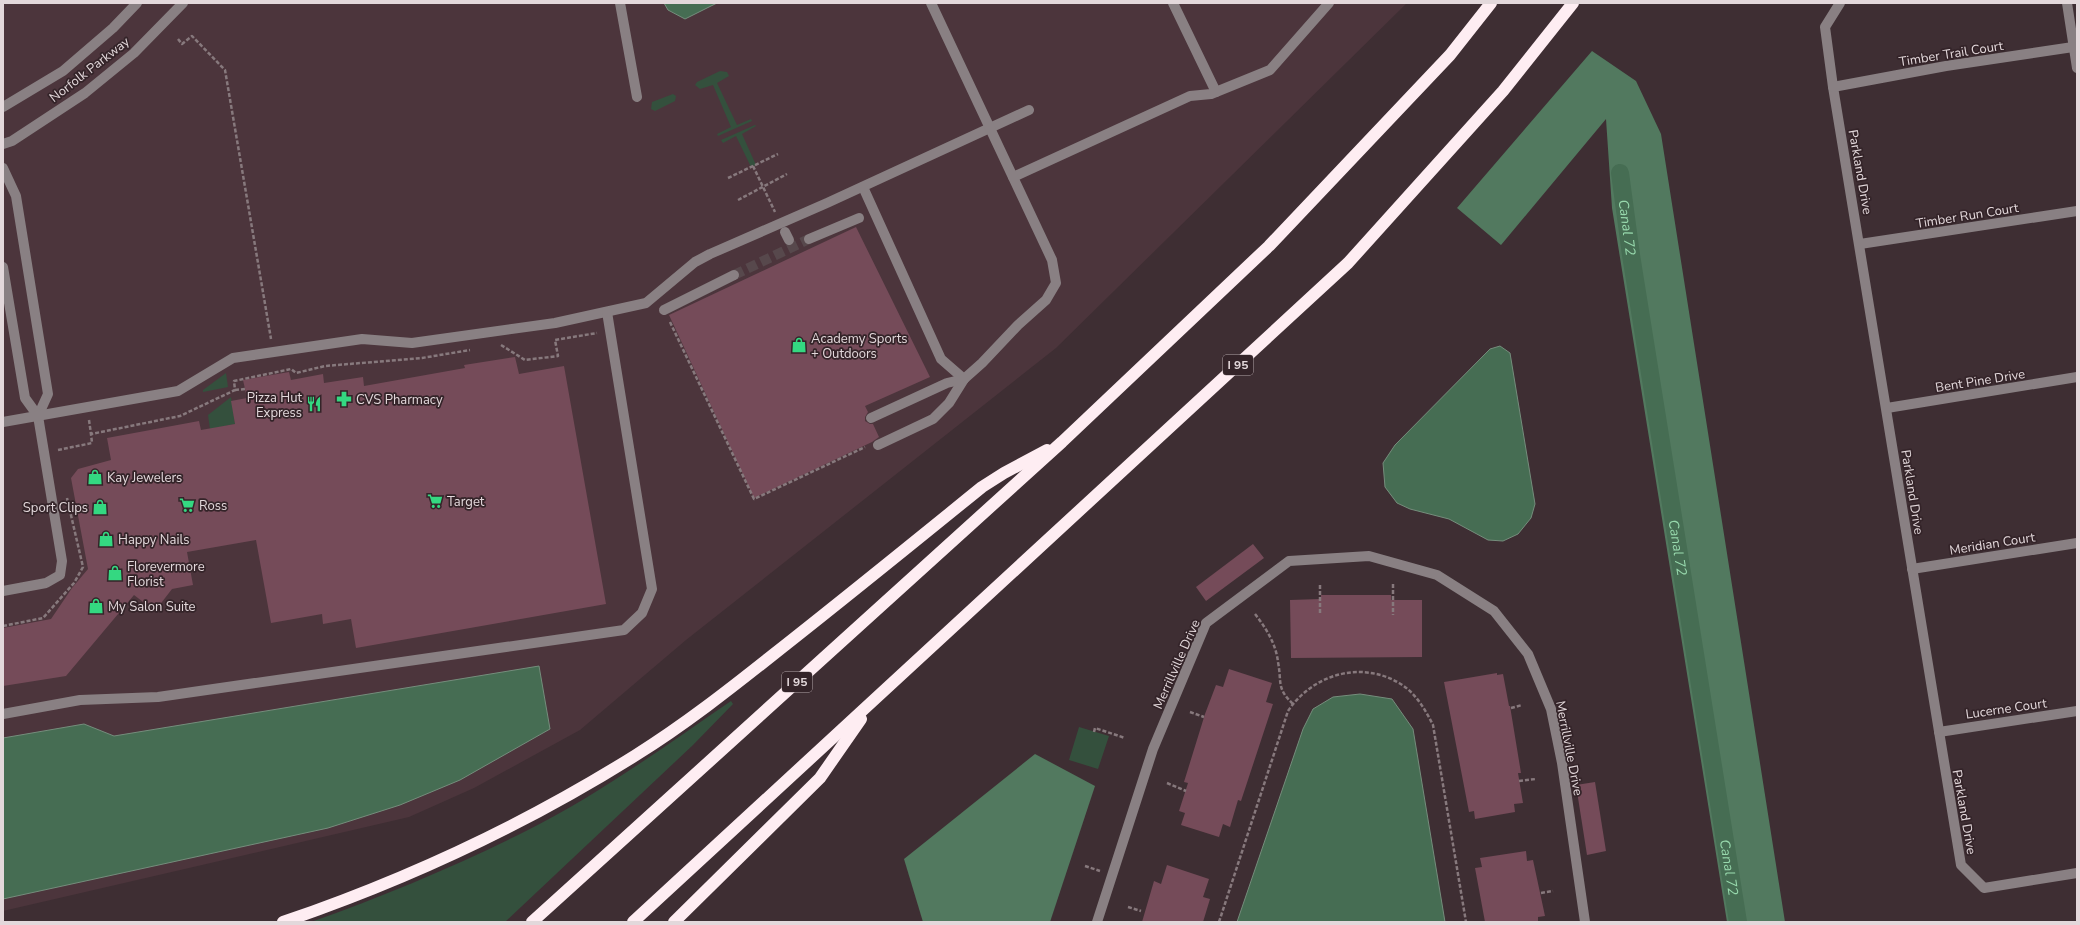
<svg xmlns="http://www.w3.org/2000/svg" width="2080" height="925" viewBox="0 0 2080 925" font-family="'Nunito Sans',sans-serif">
<rect width="100%" height="100%" fill="#3e2e33"/>
<path fill="#4c353c" d="M3 3H1407L1056 348 686 640 580 730 474 788 409 817 3 911Z"/>
<g fill="#34503d">
<path d="M720 71 727 72 729 76 717 83 737 125 751 119 752 121 718 136 717 134 731 127 713 85 700 89 695 85 697 82Z"/>
<path d="M673 94 676 96 675 101 655 111 651 109 652 102Z"/>
<path d="M755 125 756 126 742 134 756 165 751 167 736 136 723 143 721 140Z"/>
<path d="M226 373 228 387 203 392V390Z"/>
<path d="M231 397 235 424 210 429 208 415Z"/>
<path d="M731 701 733 704 693 745 505 922H311C384 896 456 866 526 831 598 795 664 747 731 701Z"/>
<path d="M1079 727 1109 736 1098 769 1069 760Z"/>
</g>
<g fill="#52795f">
<path d="M1592 51 1636 81 1661 134 1785 922H1727L1612 208 1606 119 1501 245 1457 208Z"/>
<path d="M1035 754 1095 786 1050 922H923L904 859Z"/>
</g>
<g fill="#466d53" stroke="#758d7c">
<path d="M664 3H717L685 19 668 10Z"/>
<path d="M1500 346 1510 353 1535 504 1531 518 1518 534 1503 541 1488 540 1449 519 1410 509 1397 503 1385 487 1383 463 1395 445 1490 349Z"/>
<path d="M539 666 550 729 460 780 400 805 328 828 3 899V738L84 724 114 736Z"/>
<path d="M1360 694 1392 699 1413 729 1445 922H1237L1303 729 1313 709 1333 697Z"/>
</g>
<g fill="none" stroke-linecap="round" stroke-linejoin="round">
<path stroke="#466d53" stroke-width="18" id="s1" d="M1620 173 1631 255 1738 922"/>
</g>
<g fill="#754b59">
<path d="M856 227 930 377 865 406 868 412 865 417V421L870 424H873L879 437 872 442 754 498 669 315Z"/>
<path d="M515 357 519 374 564 366 606 604 356 648 351 619 323 624 322 614 271 623 256 540 187 552 193 585 172 589 155 611 134 595 66 676 3 686V628L51 619 72 588 88 569 71 478 78 469 111 460 107 438 199 421 201 430 235 424 231 401 247 398 243 380 289 372 291 380 323 374 324 383 363 377 364 386 465 368 464 365Z"/>
<path d="M1253 544 1264 558 1206 601 1196 587Z"/>
<path d="M1321 595H1391V600H1422V657L1291 658 1290 600 1321 599Z"/>
<path d="M1229 669 1272 683 1266 702 1273 704 1241 801 1238 800 1230 827 1223 824 1219 837 1181 825 1185 813 1179 811 1188 783 1184 782 1205 714 1216 685 1223 687Z"/>
<path d="M1497 673V675L1503 674 1509 706H1510L1521 773H1518L1523 803 1514 804 1515 812 1475 819 1474 811 1469 812 1444 682Z"/>
<path d="M1595 782 1606 851 1587 855 1576 785Z"/>
<path d="M1526 851 1527 861 1533 860 1545 916 1538 917V922H1485L1475 868 1482 867 1480 858Z"/>
<path d="M1167 865 1209 879 1203 897 1210 899 1203 922H1142L1154 881 1161 884Z"/>
</g>
<g fill="none" stroke-linecap="round" stroke-linejoin="round">
<path stroke="#57484c" stroke-width="10" stroke-dasharray="10 5" stroke-linecap="butt" d="M734 275 809 239"/>
<g stroke="#87797d" stroke-width="2.5" stroke-dasharray="4 2" stroke-linecap="butt">
<path d="M178 39 182 44 192 36 225 70 271 339"/>
<path d="M753 166 775 212"/>
<path d="M728 178 778 154"/>
<path d="M738 200 787 174"/>
<path d="M670 322 754 499 865 447"/>
<path d="M501 345 525 360 558 356 555 340 597 333"/>
<path d="M235 390 245 389"/>
<path d="M89 420 91 434"/>
<path d="M58 450 92 443 91 434 180 416 235 390 234 381 291 369 296 373 325 366 422 358 470 350"/>
<path d="M1393 584V615"/>
<path d="M1320 585V615"/>
<path d="M1255 614C1266 628 1276 644 1278 662 1282 682 1276 688 1293 704"/>
<path d="M3 626 43 618 74 583 83 567 67 498"/>
<path d="M1511 708 1522 705"/>
<path d="M1190 712 1204 717"/>
<path d="M1094 732 1095 728 1125 738"/>
<path d="M1519 781 1536 779"/>
<path d="M1167 783 1186 791"/>
<path d="M1085 866 1100 871"/>
<path d="M1541 893 1553 891"/>
<path d="M1128 907 1141 911"/>
<path d="M1219 922 1288 711C1312 675 1360 660 1399 683 1415 692 1425 709 1433 725L1466 922"/>
</g>
<g stroke="#898083" stroke-width="10">
<path d="M620 3 637 97"/>
<path d="M1173 3 1216 92"/>
<path d="M1840 3 1825 27 1833 87 1961 865 1984 888 2077 873"/>
<path d="M2067 3 2077 68"/>
<path d="M1833 87 1946 66 2073 47"/>
<path d="M3 107 63 71 113 28 137 3"/>
<path d="M3 144 12 141 85 93 134 53 183 3"/>
<path d="M3 168 16 196 48 394 38 416"/>
<path d="M1013 177 1190 96 1211 94 1270 70 1329 3"/>
<path d="M863 187 941 359 964 379"/>
<path d="M785 232 789 240"/>
<path d="M809 239 859 218"/>
<path d="M1860 244 2077 211"/>
<path d="M3 267 25 398 38 416 62 561 60 575 46 583 3 591"/>
<path d="M664 310 734 275"/>
<path d="M1887 408 2077 377"/>
<path d="M871 418 947 383 964 379"/>
<path d="M3 422 178 391 233 358 362 339 412 343 555 323 646 303 695 262 710 254 827 203 1029 110"/>
<path d="M878 445 933 419 949 403 964 379 982 363 1018 325 1046 300 1056 283 1052 260 931 3"/>
<path d="M1912 569 2077 543"/>
<path d="M3 714 80 700 158 697 624 630 642 613 652 589 607 312"/>
<path d="M1939 732 2077 711"/>
<path d="M1097 922 1153 749 1206 623 1289 561 1369 556 1437 575 1494 611 1528 654 1551 709 1562 763 1585 922"/>
</g>
<g stroke="#feedf2" stroke-width="12">
<path d="M283 922C406 880 526 824 636 755 684 725 730 689 774 654 844 599 913 543 982 487L1004 473 1047 450"/>
<path d="M532 922 1062 442 1269 246 1450 55 1491 3"/>
<path d="M633 922 1348 263 1503 91 1573 3"/>
<path d="M674 922 820 778 861 719"/>
</g>
</g>
<defs>
<g id="shop-bare" transform="scale(1.2)"><path d="M-5-2.5h2.3a2.7 3.5 0 0 1 5.4 0H5L5.5 6h-11ZM-1.5-2.5h3a1.5 2.3 0 0 0-3 0Z" fill="#34d881" stroke="#342429" stroke-width="2.5" paint-order="stroke"/></g>
<g id="pharmacy-bare" transform="scale(1.2)"><path d="M-2-6h4v4h4v4h-4v4h-4v-4h-4v-4h4Z" fill="#34d881" stroke="#342429" stroke-width="2.5" paint-order="stroke"/></g>
<g id="restaurant-bare" transform="scale(1.2)"><path d="M-5-6h1v4h1v-4h1v4h1v-4h1v5L-1.5 .5V6h-2V.5L-5-1ZM5-6V6H3V1.5H1.5Q1.5-4 5-6Z" fill="#34d881" stroke="#342429" stroke-width="2.5" paint-order="stroke"/></g>
<g id="supermarket-bare" transform="scale(1.2)"><path d="M-6-5.5h2.5l.6 2H6L4.5 2H-2.5L-4.4-4H-6ZM-1.5 3.2a1.3 1.3 0 1 0 .1 0ZM3 3.2a1.3 1.3 0 1 0 .1 0Z" fill="#34d881" stroke="#342429" stroke-width="2.5" paint-order="stroke"/></g>
</defs>
<g fill-rule="evenodd">
<use href="#shop-bare" x="799" y="345"/>
<use href="#pharmacy-bare" x="344" y="399"/>
<use href="#restaurant-bare" x="314" y="404"/>
<use href="#shop-bare" x="95" y="477"/>
<use href="#supermarket-bare" x="435" y="501"/>
<use href="#supermarket-bare" x="187" y="505"/>
<use href="#shop-bare" x="100" y="507"/>
<use href="#shop-bare" x="106" y="539"/>
<use href="#shop-bare" x="115" y="573"/>
<use href="#shop-bare" x="96" y="606"/>
</g>
<g text-anchor="middle" stroke-width="3.5" stroke-linejoin="round" paint-order="stroke">
<g fill="#342429" stroke="#aea2a6" stroke-width="1">
<rect x="1223" y="355" width="30" height="20" rx="3"/>
<rect x="782" y="672" width="30" height="20" rx="3"/>
</g>
<g font-size="12" font-weight="bold" fill="#e3d8db">
<text x="1238" y="369">I 95</text>
<text x="797" y="686">I 95</text>
</g>
<g font-size="13" fill="#e3d8db" stroke="#342429">
<text transform="translate(1951 53) rotate(-9)" y="5">Timber Trail Court</text>
<text transform="translate(89 69) rotate(-38)" y="5">Norfolk Parkway</text>
<text transform="translate(1861 172) rotate(80)" y="5">Parkland Drive</text>
<text transform="translate(1967 215) rotate(-9)" y="5">Timber Run Court</text>
<text transform="translate(1980 380) rotate(-9)" y="5">Bent Pine Drive</text>
<text transform="translate(1913 492) rotate(81)" y="5">Parkland Drive</text>
<text transform="translate(1992 543) rotate(-9)" y="5">Meridian Court</text>
<text transform="translate(1176 664) rotate(-66)" y="5">Merrillville Drive</text>
<text transform="translate(2006 708) rotate(-8)" y="5">Lucerne Court</text>
<text transform="translate(1570 748) rotate(79)" y="5">Merrillville Drive</text>
<text transform="translate(1965 812) rotate(80)" y="5">Parkland Drive</text>
</g>
<g font-size="13" fill="#e3d8db" stroke="#342429" text-anchor="start">
<text x="811" y="343">Academy Sports<tspan x="811" dy="15">+ Outdoors</tspan></text>
<text x="302" y="402" text-anchor="end">Pizza Hut<tspan x="302" dy="15">Express</tspan></text>
<text x="356" y="404">CVS Pharmacy</text>
<text x="107" y="482">Kay Jewelers</text>
<text x="447" y="506">Target</text>
<text x="199" y="510">Ross</text>
<text x="88" y="512" text-anchor="end">Sport Clips</text>
<text x="118" y="544">Happy Nails</text>
<text x="127" y="571">Florevermore<tspan x="127" dy="15">Florist</tspan></text>
<text x="108" y="611">My Salon Suite</text>
</g>
<g font-size="14" font-style="italic" fill="#98d9ad" stroke="#342429">
<text dy="5" stroke="none"><textPath href="#s1" startOffset="55">Canal 72</textPath></text>
<text dy="5" stroke="none"><textPath href="#s1" startOffset="379">Canal 72</textPath></text>
<text dy="5" stroke="none"><textPath href="#s1" startOffset="703">Canal 72</textPath></text>
</g>
</g>
<rect width="2080" height="925" fill="none" stroke="#e3d8db" stroke-width="8"/>
</svg>
